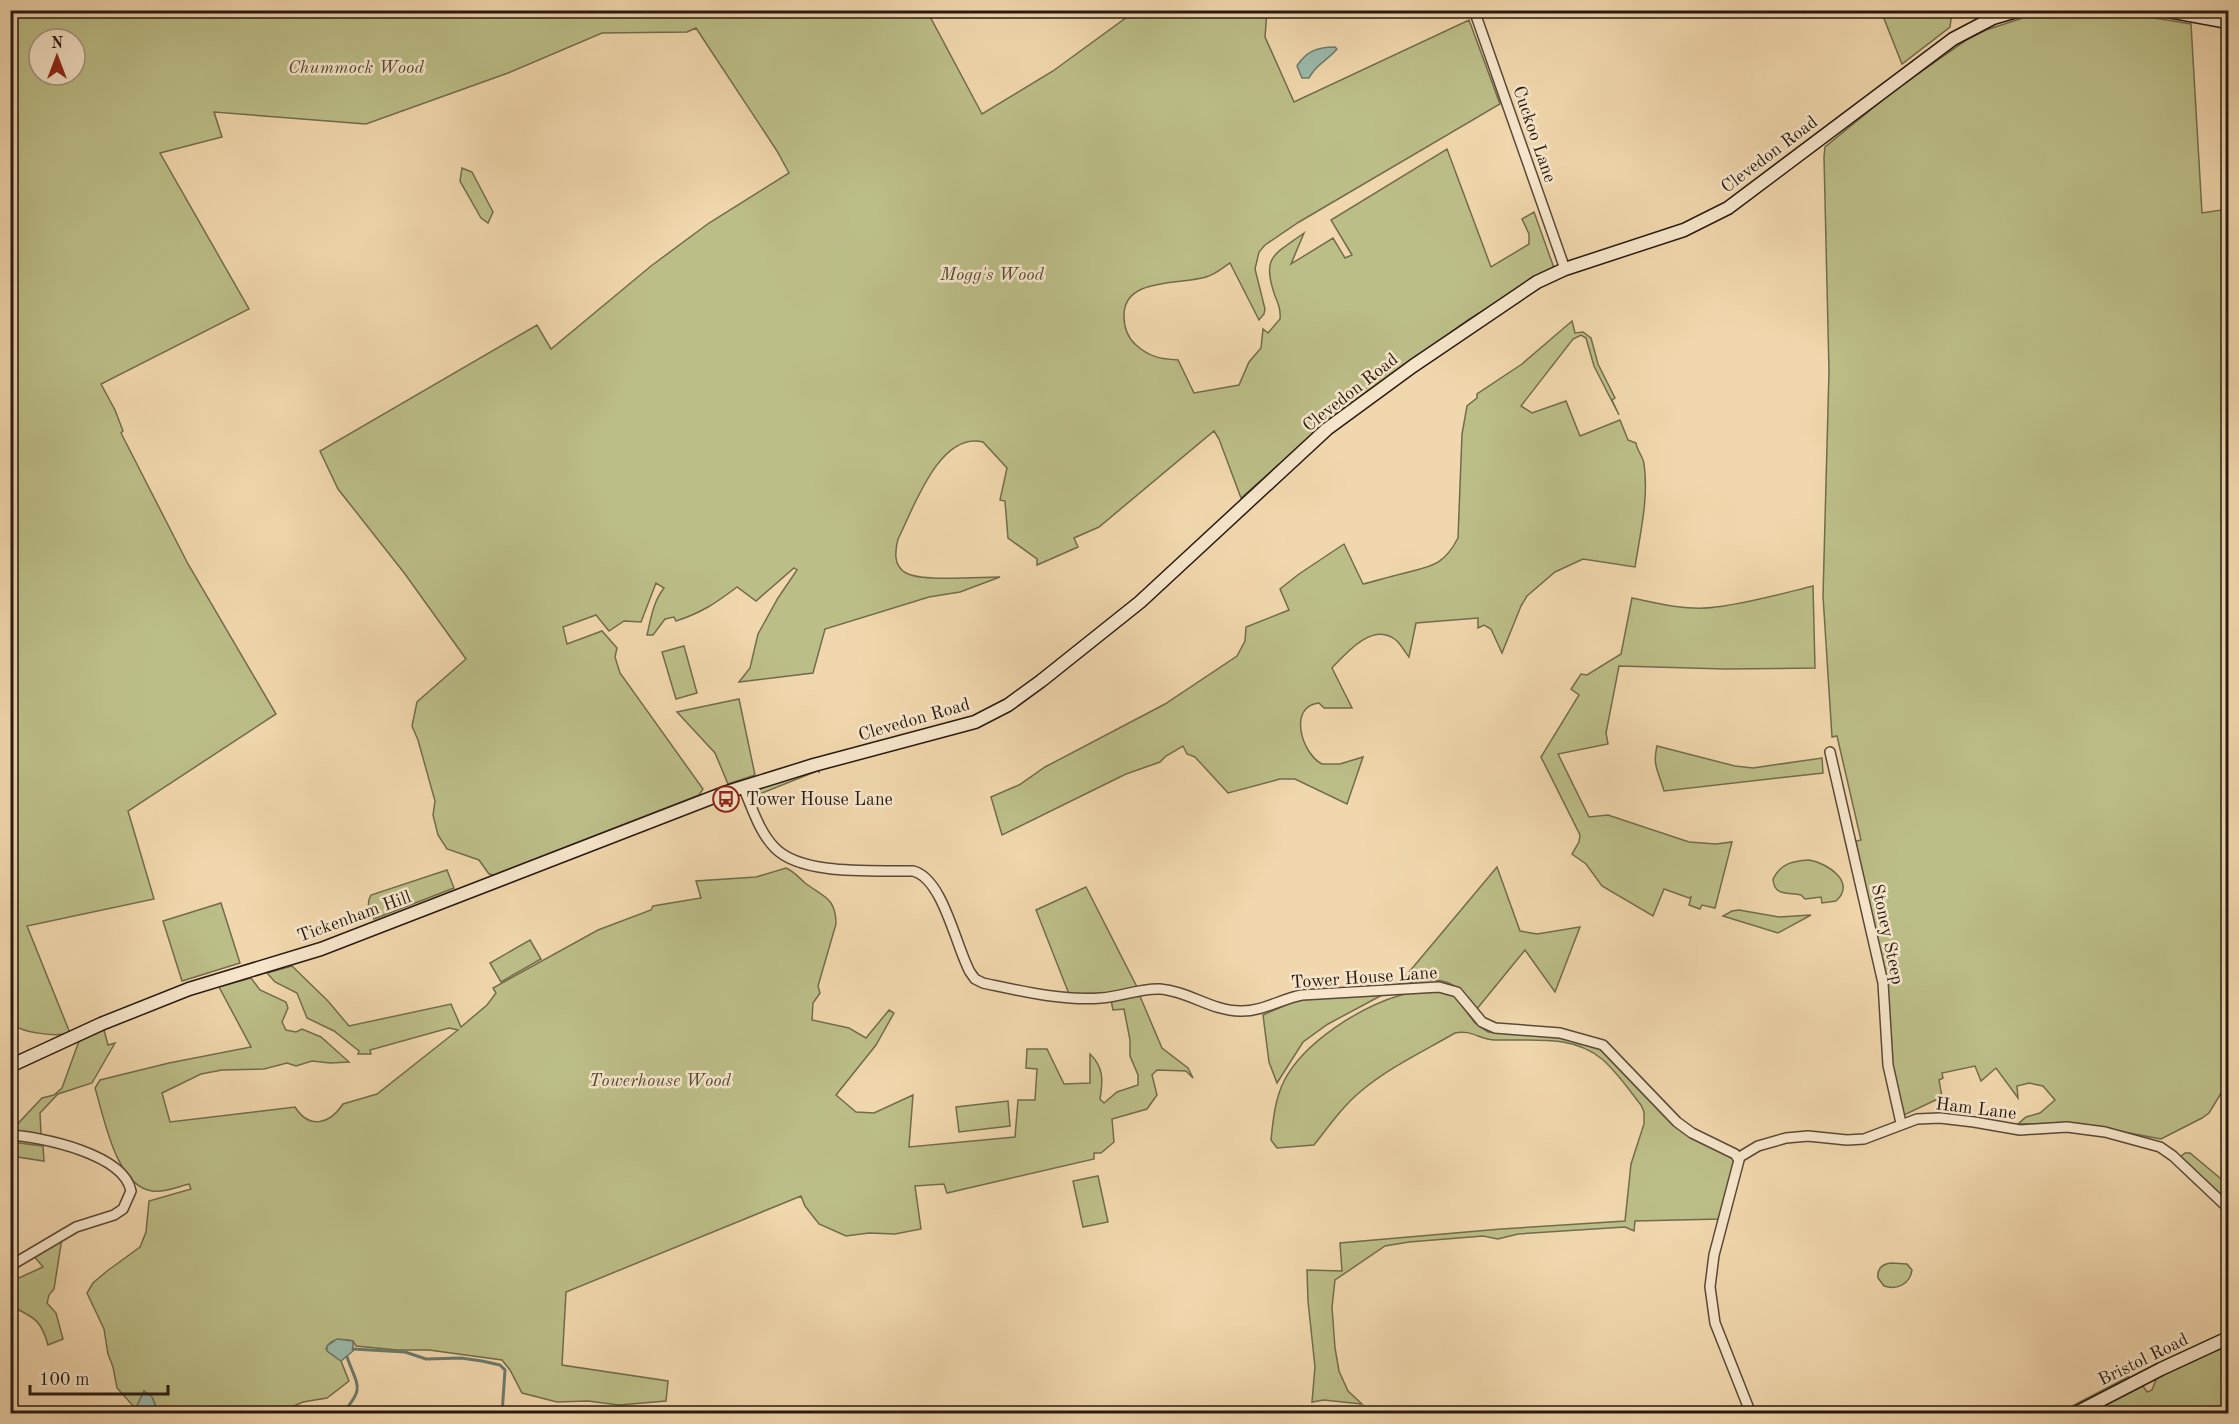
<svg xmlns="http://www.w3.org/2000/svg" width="2239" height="1424" viewBox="0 0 2239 1424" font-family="'Old Standard TT',serif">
<rect width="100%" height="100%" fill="#f1d7ad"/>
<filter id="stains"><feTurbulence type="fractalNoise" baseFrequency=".00333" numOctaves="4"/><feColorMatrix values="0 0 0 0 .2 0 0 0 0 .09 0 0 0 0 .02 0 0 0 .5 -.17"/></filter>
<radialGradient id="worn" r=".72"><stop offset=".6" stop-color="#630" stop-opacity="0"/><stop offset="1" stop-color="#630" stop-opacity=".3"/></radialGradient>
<g fill="#bcbe88" stroke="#726c4c" stroke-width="1.5" fill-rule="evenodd">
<path d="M2056 10 2112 11 2191 24 2202 213 2228 209V1082L2209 1113 2202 1118 2161 1139 2076 1123 2018 1124 2026 1117 2040 1113 2055 1100 2043 1086 2029 1083 2017 1086 2018 1098 1996 1068 1981 1081 1975 1066 1942 1073 1943 1078 1939 1080 1942 1097 1904 1115 1895 1083 1856 841 1861 840 1837 736 1832 737 1823 596 1829 371 1824 157 1825 147 1895 90 1968 39 1986 30 2029 16Z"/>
<path d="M10 11H927L982 114 1053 71 1131 14V11H1267L1265 37 1294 102 1469 20 1500 104 1299 222 1265 245 1259 252 1255 269 1265 309 1264 314 1259 320 1230 263C1222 268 1216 274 1206 277 1180 285 1123 277 1124 316 1124 328 1127 337 1136 345 1149 357 1161 359 1178 360L1194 393 1239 385 1249 362 1261 348 1263 329 1268 333 1280 319C1281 310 1278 303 1275 296 1261 256 1274 255 1304 233L1291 264 1333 238 1345 258 1352 255 1331 220 1447 149 1491 267 1529 244V234L1522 219 1534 212 1554 268 1468 320 1380 383 1323 425 1241 498 1219 439 1214 431 1099 527 1074 538 1078 547 1037 565V559L1008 538 1005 501 1000 500 1007 468 983 442C939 431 913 510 898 539 895 551 893 566 906 573 922 582 979 577 1000 577L960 592 929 597 825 629 813 673 739 682 750 668 758 634 778 598 797 570 794 568 756 601 737 587C716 603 701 613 676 621L674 617 665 619 653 635H647C651 618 653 602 664 588L656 583 641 622 624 621 609 631 596 615 563 627 567 644 602 631 617 648 615 657 620 673 703 789 699 795 494 875 489 874 479 860 447 849 438 835 433 815 435 801 418 740 412 726 417 702 466 659 405 574 338 489 320 451 537 325 551 349 651 266 709 223 789 173 777 151 696 28 687 32 602 33 508 73 366 124 214 112 222 137 160 153 249 309 101 384 115 410 123 431 121 433 188 564 276 714 128 811 154 899 27 926 70 1033C57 1037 19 1033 10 1022ZM39 39H75V75H39Z"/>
<path d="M1881 11H1880H1952L1950 27 1902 64Z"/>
<path d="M462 168 472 172 493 212 488 223 481 218 460 181Z"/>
<path d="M1572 321 1575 333 1583 332 1591 338 1598 364 1615 398 1612 400 1619 415 1594 366 1586 338 1581 335 1573 339 1521 406 1532 413 1566 401 1580 436 1620 420 1628 440 1636 443C1637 451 1643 456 1644 464 1649 498 1640 534 1635 567L1583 559 1555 572 1527 596 1521 606 1502 653 1491 629 1484 625 1478 628V618L1416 623 1409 657C1405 652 1401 645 1397 641 1374 620 1346 653 1332 668L1352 708H1324L1319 703C1288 706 1301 753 1322 764H1340L1363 757 1347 804 1295 779H1280L1228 793 1195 757 1187 754 1183 746 1166 756 1160 762 1126 774 1002 835 991 797 1019 785 1045 767 1165 704 1237 656 1245 641 1246 627 1289 610 1280 589 1299 574 1344 544 1363 584C1376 581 1388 577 1401 574 1430 566 1443 567 1458 538L1462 434 1467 406 1477 398V394L1522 364Z"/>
<path d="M1813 586 1815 668 1725 669 1619 666 1606 733 1608 744 1558 754 1589 817 1608 815 1689 842 1716 844 1732 842 1715 908 1702 905 1700 909 1689 905 1691 897 1689 898 1664 889 1653 916 1602 886 1586 864 1572 854 1579 842 1580 835 1541 757 1579 695 1571 689 1581 674 1587 675 1621 654 1632 598C1659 604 1689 611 1716 607 1749 603 1781 594 1813 586Z"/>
<path d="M684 646 697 693 676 699 662 652Z"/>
<path d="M739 699 755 775 728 784 715 753 677 712Z"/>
<path d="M1657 746 1735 766 1753 768 1822 758 1823 773 1664 791C1659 772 1652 766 1657 746Z"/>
<path d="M818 769 819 772 817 771 762 793 755 803 751 798 753 790Z"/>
<path d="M1809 860C1827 863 1857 882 1836 901L1822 903 1821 897 1805 899 1801 895C1789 892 1774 897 1773 879 1781 863 1793 861 1809 860Z"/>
<path d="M1497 867 1520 931 1537 934 1580 927 1555 992 1525 950 1476 1010C1450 973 1441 979 1399 984Z"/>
<path d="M786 868C795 872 798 877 805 883 824 897 836 898 836 924L818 986 820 993 813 1003 812 1020 849 1028 866 1038 889 1010 894 1013 876 1045 836 1095 856 1112 874 1113 913 1095 909 1147 1015 1137 1018 1100H1035L1037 1069 1026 1068 1027 1049H1047L1064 1084 1090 1083V1054C1104 1067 1103 1081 1100 1099L1104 1103 1117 1092 1138 1085V1075L1130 1056V1040L1124 1009 1113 1010 1111 1000 1139 994 1162 1048 1188 1068 1193 1078 1186 1071 1157 1070 1152 1075 1157 1095 1147 1109 1112 1119 1114 1142 1101 1153H1094V1159L947 1193 944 1184 915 1186 921 1229 895 1234 869 1233 846 1236 819 1224 805 1206 801 1196 566 1292 562 1365 668 1381 666 1401 619 1405 588 1401 557 1402 522 1393 510 1370 502 1360 429 1350H397L356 1346 353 1341C342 1339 331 1337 326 1349L341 1361 349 1381 327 1398 303 1402 287 1409 274 1406 258 1413H150L156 1407 153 1399 144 1391 137 1406 134 1407 117 1388 113 1367 108 1354 104 1329 87 1293 93 1283 107 1271 140 1247 146 1232 149 1201 191 1189 189 1184C177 1187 164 1193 152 1191 116 1186 104 1117 95 1088L100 1080 169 1063 251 1047 219 987 251 978 260 990 286 1002 288 1008 282 1022 286 1030 296 1032 302 1029 321 1037 349 1062 330 1063 312 1061 296 1066 287 1063 264 1069 222 1070 201 1074 162 1093 170 1122 295 1107C309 1129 329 1125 343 1104L377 1094 458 1030 449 1028 370 1050 371 1054H358L359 1051 334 1031 307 1018 297 993 275 982 267 973 292 966 328 1001 349 1026 451 1004 461 1027 487 1005 496 993 493 988 598 930 651 910 653 906 701 898 696 881 756 877Z"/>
<path d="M447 870 454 888 374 919C369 910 366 904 371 895Z"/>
<path d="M1086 887 1137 987 1107 993 1069 994 1036 910Z"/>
<path d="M221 903 240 963 182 981 163 921Z"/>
<path d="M1739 910 1779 917 1811 915 1778 933 1723 916 1732 911Z"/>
<path d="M530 940 541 959 501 982 490 963Z"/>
<path d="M1433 991 1448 993 1455 996 1475 1023 1488 1032 1560 1035 1601 1047 1655 1106 1736 1159 1720 1219 1635 1221 1634 1231 1625 1227 1518 1234 1498 1239 1483 1236 1409 1242 1385 1246 1335 1280 1332 1307 1335 1348 1339 1371 1348 1391 1362 1404 1324 1400 1312 1402 1315 1367 1308 1301 1307 1270 1342 1271 1340 1243 1501 1229 1625 1221 1631 1164 1644 1124V1112L1641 1105C1629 1090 1617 1072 1602 1059 1571 1034 1532 1041 1495 1040 1480 1040 1471 1029 1455 1033 1424 1051 1388 1068 1360 1092 1342 1107 1329 1126 1314 1145L1277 1148 1271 1140C1273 1120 1275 1099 1284 1081 1304 1042 1360 1007 1401 995 1412 992 1423 992 1433 991Z"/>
<path d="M1384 994 1328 1024 1303 1042 1277 1083 1269 1062 1263 1015 1297 1000Z"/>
<path d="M104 1030 108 1045 115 1043 92 1083 58 1094 40 1113 41 1134 11 1131 42 1098 54 1095 62 1088 79 1041Z"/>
<path d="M1008 1101 1010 1126 959 1132 956 1107Z"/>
<path d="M11 1142 43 1146 44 1161 11 1156Z"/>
<path d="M2185 1153H2190L2226 1183 2228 1181V1201L2180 1157Z"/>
<path d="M1098 1176 1108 1222 1083 1227 1073 1181Z"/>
<path d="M62 1238 54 1289 49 1295 47 1303 56 1313 63 1339 48 1345C41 1319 33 1317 11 1306L10 1282 43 1267 33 1255Z"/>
<path d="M1891 1263 1907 1264 1912 1270C1910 1285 1896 1290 1884 1286L1878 1278C1877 1269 1882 1264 1891 1263Z"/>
<path d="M2228 1344V1413L2084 1414 2143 1386 2147 1392 2152 1390 2157 1377Z"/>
<path d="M2128 1375 2129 1379 2065 1413 2057 1414 2126 1378Z"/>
</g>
<g fill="#9bbaab" stroke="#6d7a6d" stroke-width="1.5">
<path d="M1335 47 1337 49C1328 60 1315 65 1309 78H1302L1297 66C1306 51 1318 47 1335 47Z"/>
<path d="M337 1339 353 1341V1351L341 1361 327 1351V1346Z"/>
<path d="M144 1391 152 1397 156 1407 150 1413H137L134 1407 137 1406Z"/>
</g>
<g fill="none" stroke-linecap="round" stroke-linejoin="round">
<g stroke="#6d7a6d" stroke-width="3">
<path d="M353 1349 405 1352 426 1359 461 1358 482 1361 500 1365 505 1370 502 1414"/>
<path d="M342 1414C365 1387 358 1388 347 1357"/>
</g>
<g stroke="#5a4938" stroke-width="12">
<g id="street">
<path d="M1474 10 1565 269"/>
<path d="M1830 752 1883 983 1888 1065 1901 1123"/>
<path d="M743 787C752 807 759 832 775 848 802 876 876 870 913 871 943 878 956 947 970 972L975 979 983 983C1021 991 1062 1001 1101 998 1121 997 1140 988 1160 989 1188 991 1212 1011 1240 1011 1261 1012 1281 999 1302 995L1439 987 1457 992 1482 1022 1495 1028 1560 1033 1603 1045 1677 1122 1692 1133 1735 1154 1739 1160 1714 1255 1710 1287 1715 1323 1751 1414"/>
<path d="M10 1135C42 1137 124 1154 131 1191L123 1209 114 1215 76 1227 10 1266"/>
<path d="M1738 1158 1758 1146 1786 1138 1808 1136 1847 1140 1864 1139 1917 1119 1940 1118 1974 1122 2020 1130 2067 1127 2105 1132 2160 1147 2173 1156 2228 1208"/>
</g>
</g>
<g stroke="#281a11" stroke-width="15">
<g id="secondary">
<path d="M2163 10 2228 22"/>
<path d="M10 1066 101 1024 189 989 321 949 724 793 814 765 975 722 1008 705 1041 681 1140 602 1327 429 1413 366 1537 282 1565 269 1684 230 1728 208 1953 39 1993 18 2020 10"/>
<path d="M2074 1414 2161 1369 2228 1338"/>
</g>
</g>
<use href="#street" stroke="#f6e5ca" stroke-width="9"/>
<use href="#secondary" stroke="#f6e5ca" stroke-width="12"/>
</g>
<defs>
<g id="bus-ring" transform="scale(1.35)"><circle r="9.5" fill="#f6e5ca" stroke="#8f2418" stroke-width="1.5"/><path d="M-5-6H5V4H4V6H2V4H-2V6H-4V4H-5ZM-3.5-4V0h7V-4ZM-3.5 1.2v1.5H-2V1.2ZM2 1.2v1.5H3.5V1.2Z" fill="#8f2418"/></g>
</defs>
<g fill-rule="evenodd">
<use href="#bus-ring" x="726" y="799"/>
</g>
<g text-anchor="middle" stroke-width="5" stroke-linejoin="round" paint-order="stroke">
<g font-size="18" font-style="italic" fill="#544b35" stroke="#f6e5ca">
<text x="356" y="73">Chummock Wood</text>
<text x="992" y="280">Mogg's Wood</text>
<text x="660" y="1086">Towerhouse Wood</text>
</g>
<g font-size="18" fill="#281a11" stroke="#f6e5ca">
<text transform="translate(1535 134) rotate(71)" y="6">Cuckoo Lane</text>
<text transform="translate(1769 154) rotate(-37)" y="6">Clevedon Road</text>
<text transform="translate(1350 392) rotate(-38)" y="6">Clevedon Road</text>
<text transform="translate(914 719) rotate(-16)" y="6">Clevedon Road</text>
<text transform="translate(354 916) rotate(-20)" y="6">Tickenham Hill</text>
<text transform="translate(1888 934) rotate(78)" y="6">Stoney Steep</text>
<text transform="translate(1364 977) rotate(-4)" y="6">Tower House Lane</text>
<text transform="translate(1976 1108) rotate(7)" y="6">Ham Lane</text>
<text transform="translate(2143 1359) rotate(-26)" y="6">Bristol Road</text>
</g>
<g font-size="18" fill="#281a11" stroke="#f6e5ca" text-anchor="start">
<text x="746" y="805">Tower House Lane</text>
</g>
</g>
<rect width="2239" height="1424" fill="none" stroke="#f1d7ad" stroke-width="36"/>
<rect x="12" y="12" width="2215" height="1400" fill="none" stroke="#281a11" stroke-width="3"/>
<rect x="18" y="18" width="2203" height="1388" fill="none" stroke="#281a11" stroke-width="1.5"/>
<g transform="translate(57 57)"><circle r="28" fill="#f6e5ca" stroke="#a49480" stroke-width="1.5"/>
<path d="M0-4.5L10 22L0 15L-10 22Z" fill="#8f2418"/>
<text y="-9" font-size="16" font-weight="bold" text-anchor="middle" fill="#281a11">N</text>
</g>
<path d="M30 1385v9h138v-9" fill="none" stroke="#281a11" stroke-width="3"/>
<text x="39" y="1385" font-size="18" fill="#281a11" stroke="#f6e5ca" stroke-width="4.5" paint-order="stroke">100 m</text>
<rect width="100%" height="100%" filter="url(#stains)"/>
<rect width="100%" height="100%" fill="url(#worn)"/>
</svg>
